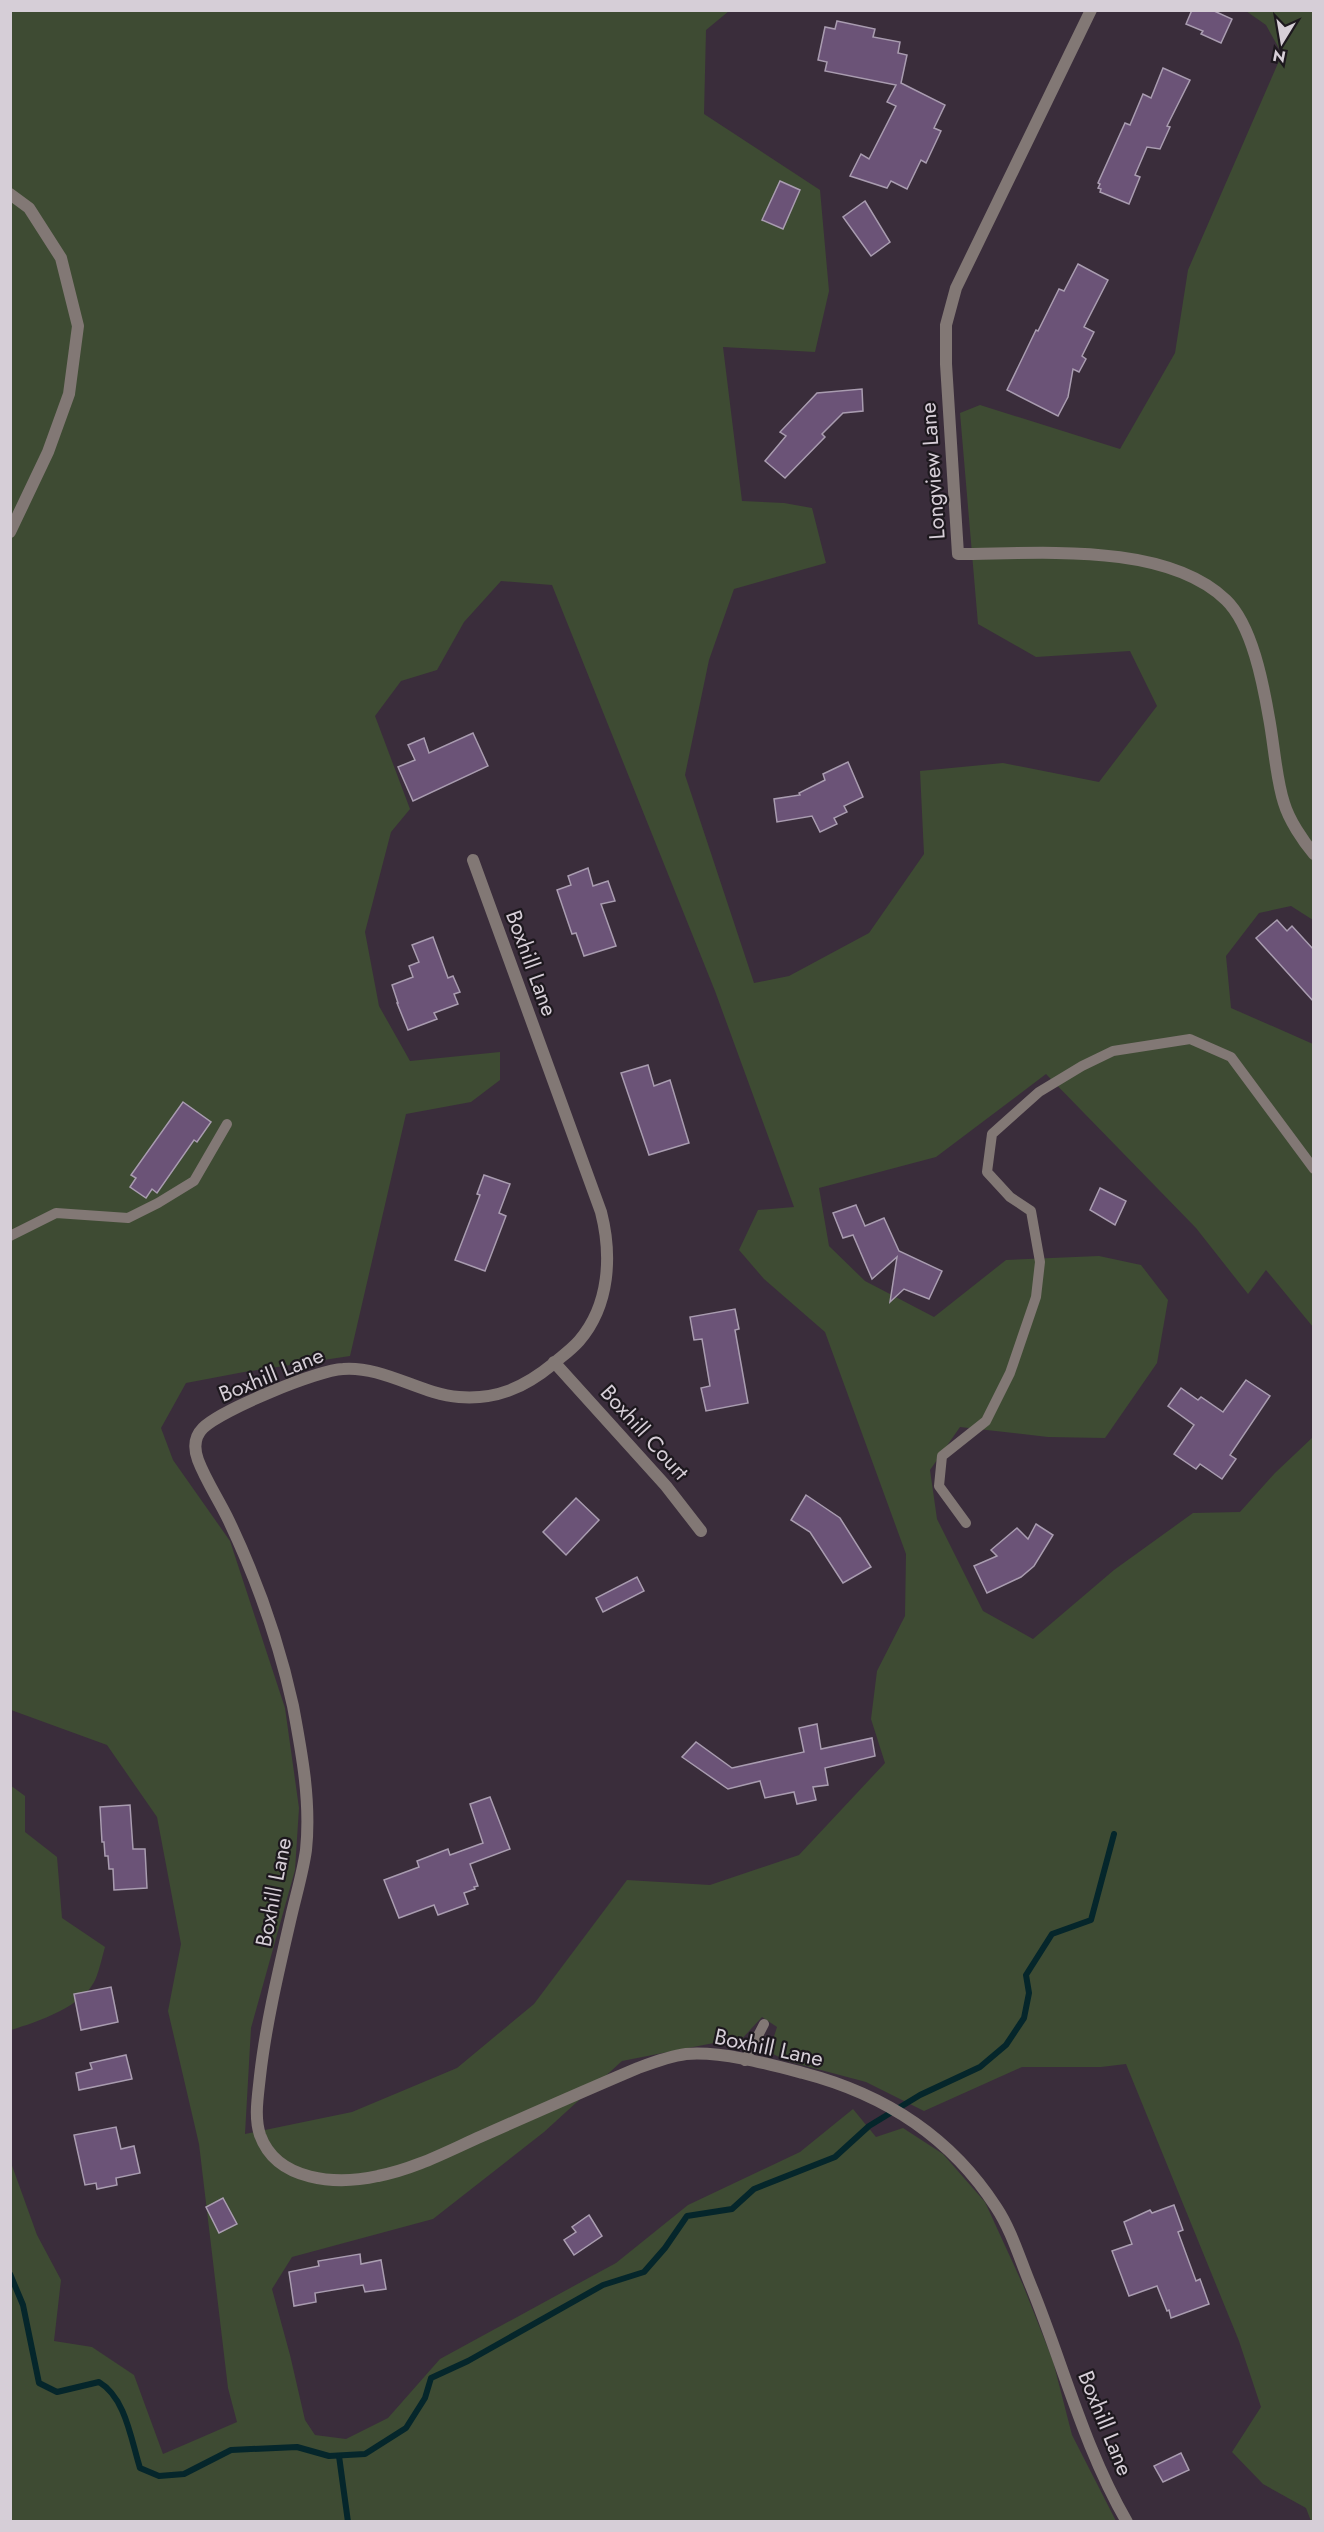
<svg xmlns="http://www.w3.org/2000/svg" width="1324" height="2532" viewBox="0 0 1324 2532" font-family="Jost,sans-serif">
<rect width="100%" height="100%" fill="#3a2d3b"/>
<g fill="#3e4b33" fill-rule="evenodd">
<path d="M11 11H729L706 30 704 114 820 190 829 291 815 352 723 347 742 501 784 503 812 508 826 563 734 589 709 660 685 775 754 983 789 976 869 933 924 854 920 771 1003 763 1099 782 1157 706 1130 651 1036 657 978 624 960 413 980 405 1120 449 1175 353 1188 270 1282 54 1266 25 1246 11H1313V920L1291 906 1259 913 1226 956 1231 1008 1313 1044V1327L1266 1270 1248 1294 1196 1228 1046 1074 936 1157 819 1188 829 1246 865 1281 934 1317 1006 1260 1099 1256 1141 1265 1168 1300 1157 1363 1105 1438 1048 1437 960 1427 930 1470 937 1519 983 1611 1033 1639 1114 1570 1193 1513 1240 1512 1275 1473 1313 1437V2521H1311L1306 2508 1263 2484 1232 2452 1261 2407 1239 2341 1126 2064 1101 2067H1022L924 2111 866 2082 787 2061 769 2052 777 2027 762 2017 739 2042 729 2040 622 2061 544 2132 433 2219 292 2257 272 2289 290 2355 305 2420 315 2435 346 2439 388 2418 440 2359 616 2263 688 2205 800 2152 853 2109 876 2137 903 2128 943 2154 985 2202 1023 2285 1053 2361 1072 2435 1116 2521H11L10 2160 37 2235 61 2280 54 2341 92 2347 134 2375 163 2454 237 2422 228 2388 199 2144 168 2011 181 1944 157 1817 107 1745 11 1710ZM501 581 552 585 715 991 794 1207 758 1210 739 1250 764 1279 825 1332 906 1554 905 1616 877 1671 871 1719 885 1763 799 1855 710 1885 627 1880 534 2004 457 2068 352 2112 245 2134 251 2028 295 1870 299 1808 285 1708 230 1541 173 1460 161 1428 186 1383 244 1372 350 1356 406 1114 471 1102 500 1080V1052L410 1061 379 1006 365 932 391 832 410 809 375 716 401 681 437 670 464 622Z"/>
<path d="M10 1785 25 1796V1832L57 1857 62 1918 105 1947C102 1957 100 1968 96 1978 85 2006 37 2022 11 2030Z"/>
</g>
<g fill="none" stroke-linecap="round" stroke-linejoin="round">
<g stroke="#05262b" stroke-width="6">
<path d="M10 2274 23 2305 39 2383 57 2392 99 2382C126 2398 131 2440 140 2468L159 2476 184 2474 231 2450 297 2447 329 2456 365 2454 406 2428 425 2398 431 2378 468 2361 603 2285 644 2272 665 2248 687 2216 732 2209 754 2189 835 2157 869 2126 920 2095 980 2067 1006 2045 1024 2018 1029 1993 1026 1975 1052 1934 1091 1920 1114 1834"/>
<path d="M339 2456 348 2522"/>
</g>
</g>
<g fill="#6b5377" stroke="#a99cb0" stroke-width="1.5">
<path d="M1192 10H1212L1232 19 1221 43 1201 34 1203 31 1186 24Z"/>
<path d="M837 21 875 29 873 37 900 42 898 53 907 55 901 83 945 105 934 128 941 131 926 163 921 160 907 189 891 181 887 188 850 176 861 154 869 159 896 106 887 102 896 85 825 71 827 62 818 60 825 27 835 29Z"/>
<path d="M1163 68 1190 80 1167 126 1170 127 1160 149 1147 147 1135 175 1140 177 1129 204 1100 192 1101 189 1098 188 1100 184 1098 183 1125 123 1130 125 1143 94 1151 98Z"/>
<path d="M780 181 800 190 783 229 762 220Z"/>
<path d="M865 201 890 242 871 256 843 217Z"/>
<path d="M1078 264 1108 280 1084 327 1094 332 1082 356 1086 359 1079 372 1073 369 1068 397 1058 416 1007 390 1036 330 1038 331 1059 289 1064 291Z"/>
<path d="M862 389 863 411 843 413 822 434 825 437 785 478 765 461 786 436 780 432 817 393Z"/>
<path d="M473 733 488 766 413 801 398 767 415 760 408 745 424 738 429 753Z"/>
<path d="M848 762 863 797 844 806 847 812 834 818 837 824 820 832 812 816 777 822 774 799 800 795 799 793 825 780 823 774Z"/>
<path d="M588 868 593 886 608 881 615 901 601 904 616 946 584 956 576 933 572 934 557 890 571 885 568 876Z"/>
<path d="M1277 920 1287 931 1292 926 1314 950V1002L1256 938Z"/>
<path d="M433 937 448 978 453 976 460 992 454 994 458 1004 434 1013 437 1019 408 1030 397 1003H398L392 985 413 977 409 966 419 962 412 945Z"/>
<path d="M648 1065 654 1086 670 1080 689 1143 649 1155 621 1073Z"/>
<path d="M183 1102 211 1122 197 1142 194 1140 157 1193 152 1189 146 1198 130 1187 136 1178 131 1175Z"/>
<path d="M484 1175 510 1184 499 1213 506 1216 485 1271 455 1260 480 1195 477 1194Z"/>
<path d="M1100 1188 1126 1201 1115 1225 1090 1210Z"/>
<path d="M856 1205 865 1226 884 1218 899 1251 942 1271 929 1299 904 1289 890 1302 897 1257 872 1279 853 1235 843 1238 833 1213Z"/>
<path d="M735 1309 739 1329 735 1330 748 1403 706 1411 701 1388 710 1386 702 1339 694 1340 690 1317Z"/>
<path d="M1246 1380 1270 1396 1230 1455 1236 1459 1222 1479 1200 1464 1196 1469 1174 1454 1194 1425 1168 1406 1181 1388 1198 1400 1201 1397 1223 1412Z"/>
<path d="M806 1495 840 1518 871 1567 843 1583 810 1532 791 1520Z"/>
<path d="M576 1498 599 1520 566 1555 543 1532Z"/>
<path d="M1036 1524 1053 1535 1034 1566 1021 1577 987 1593 974 1566 997 1556 991 1550 1017 1528 1028 1539Z"/>
<path d="M637 1577 644 1591 603 1612 596 1598Z"/>
<path d="M817 1724 821 1749 872 1738 875 1756 825 1768 828 1785 813 1787 816 1800 797 1804 794 1792 765 1798 760 1781 728 1789 682 1757 696 1742 732 1768 804 1752 799 1728Z"/>
<path d="M490 1797 510 1849 470 1864 478 1886 474 1887 475 1889 464 1893 468 1904 438 1915 434 1905 399 1918 384 1880 419 1867 417 1861 448 1849 450 1855 483 1843 470 1804Z"/>
<path d="M130 1805 133 1849H145L147 1888 114 1890 113 1869H109L108 1856H105L104 1842H102L100 1807Z"/>
<path d="M111 1987 118 2022 81 2030 74 1994Z"/>
<path d="M126 2055 132 2079 79 2090 76 2073 92 2069 90 2063Z"/>
<path d="M116 2127 121 2149 134 2146 140 2173 116 2178 117 2185 97 2189 96 2183 85 2185 74 2135Z"/>
<path d="M223 2198 237 2224 219 2233 206 2207Z"/>
<path d="M1174 2205 1183 2230 1178 2232 1196 2281 1200 2279 1209 2304 1171 2318 1169 2310 1167 2311 1157 2286 1129 2296 1112 2251 1132 2244 1124 2222 1150 2210 1152 2213Z"/>
<path d="M589 2215 602 2236 574 2255 564 2240 576 2232 572 2227Z"/>
<path d="M360 2254 361 2264 381 2260 386 2289 365 2292 363 2285 315 2293 316 2302 294 2306 289 2272 319 2266 318 2261Z"/>
<path d="M1181 2453 1189 2470 1163 2482 1154 2466Z"/>
</g>
<g fill="none" stroke-linecap="round" stroke-linejoin="round">
<g stroke="#827875" stroke-width="10">
<path d="M10 1236 56 1213 128 1218 158 1203 194 1181 227 1124"/>
<path d="M966 1523 939 1486 942 1456 986 1421 1010 1373 1036 1297 1040 1262 1031 1211 1010 1197 987 1172 992 1134 1039 1092 1082 1066 1113 1051 1190 1039 1231 1057 1314 1169"/>
<path d="M745 2061 764 2024"/>
</g>
<g stroke="#827875" stroke-width="12">
<path d="M1091 10 956 288 946 325V364L958 554C1036 554 1165 541 1226 600 1252 625 1263 683 1269 718 1274 744 1276 779 1284 803 1289 820 1303 841 1314 854"/>
<path d="M10 194 29 208 61 258 78 326 69 394 48 452 10 532"/>
<path d="M473 860 601 1212C612 1255 610 1305 579 1341 571 1350 561 1357 553 1364 525 1387 497 1400 459 1397 420 1394 384 1366 343 1369 318 1370 221 1410 203 1428 194 1437 194 1449 198 1460 206 1481 219 1500 229 1521 257 1580 279 1642 293 1706 302 1754 311 1802 306 1850 303 1872 296 1895 291 1917 279 1969 266 2023 260 2076 258 2096 254 2117 260 2135 277 2182 337 2185 378 2176 415 2169 448 2151 482 2136 534 2113 586 2090 638 2068 654 2062 670 2056 686 2054 722 2051 769 2064 803 2073 884 2094 950 2136 996 2207 1012 2231 1020 2260 1031 2286 1063 2364 1084 2448 1127 2522"/>
<path d="M554 1362 666 1486 701 1531"/>
</g>
</g>
<g text-anchor="middle" stroke-width="4.5" stroke-linejoin="round" paint-order="stroke">
<g font-size="22" fill="#d6ced7" stroke="#1d181e">
<text transform="translate(932 471) rotate(-94)" y="8">Longview Lane</text>
<text transform="translate(532 963) rotate(70)" y="8">Boxhill Lane</text>
<text transform="translate(271 1374) rotate(-22)" y="8">Boxhill Lane</text>
<text transform="translate(645 1432) rotate(48)" y="8">Boxhill Court</text>
<text transform="translate(273 1892) rotate(-79)" y="8">Boxhill Lane</text>
<text transform="translate(769 2047) rotate(12)" y="8">Boxhill Lane</text>
<text transform="translate(1106 2423) rotate(68)" y="8">Boxhill Lane</text>
</g>
</g>
<rect width="1324" height="2532" fill="none" stroke="#d6ced7" stroke-width="24"/>
<g transform="translate(1282 42) rotate(191)" stroke="#1d181e" stroke-width="4.5" paint-order="stroke">
<path d="M0-4.5L10 22L0 15L-10 22Z" fill="#d6ced7"/>
<text y="-9" font-size="16" font-weight="bold" text-anchor="middle" fill="#d6ced7">N</text>
</g>
</svg>
